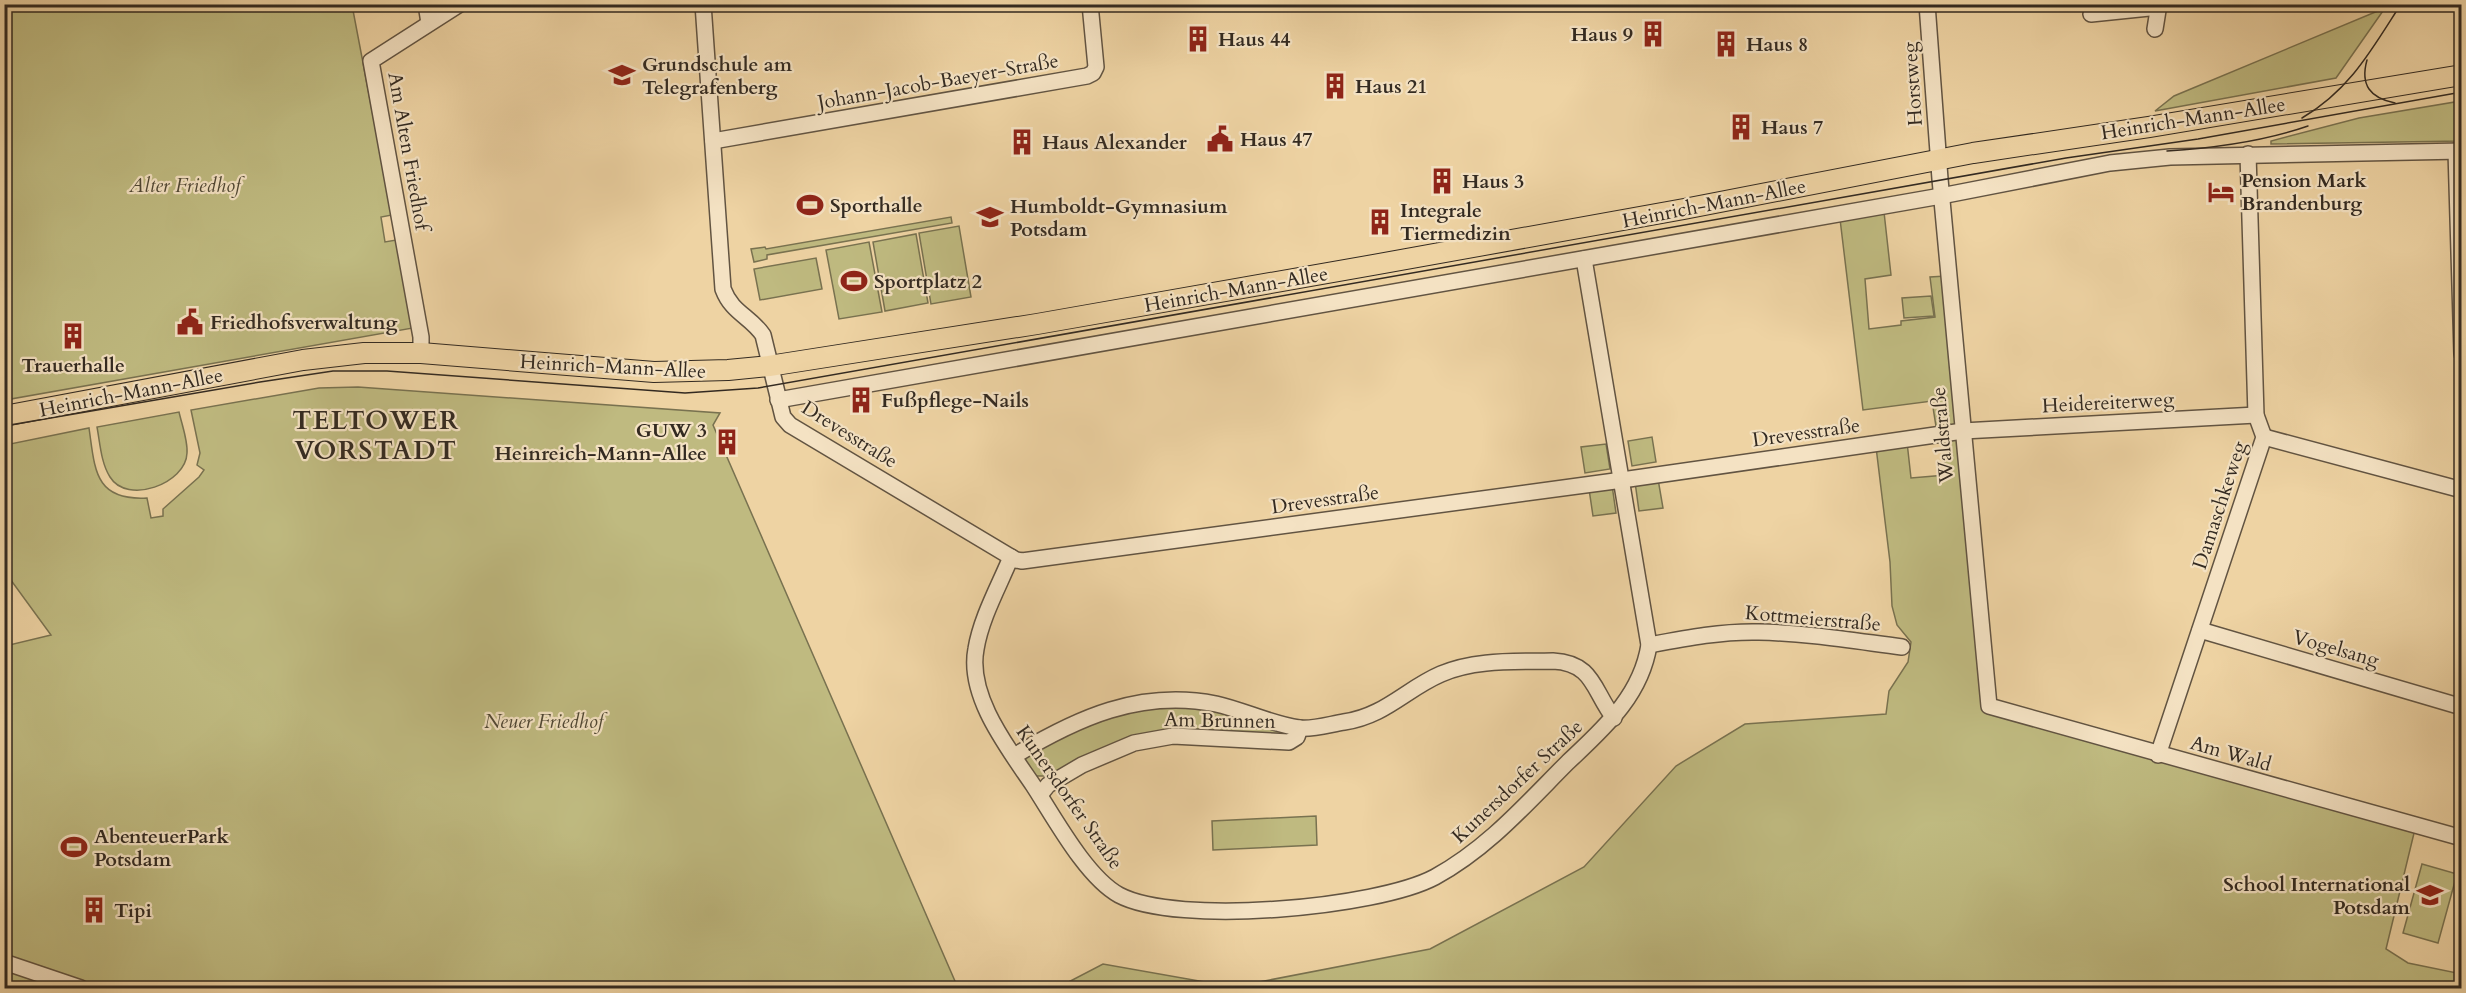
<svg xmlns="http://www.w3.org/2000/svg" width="2466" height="993" viewBox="0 0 2466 993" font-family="Cardo,serif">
<rect width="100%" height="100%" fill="#eed3a3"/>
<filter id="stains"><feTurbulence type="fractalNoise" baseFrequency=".00333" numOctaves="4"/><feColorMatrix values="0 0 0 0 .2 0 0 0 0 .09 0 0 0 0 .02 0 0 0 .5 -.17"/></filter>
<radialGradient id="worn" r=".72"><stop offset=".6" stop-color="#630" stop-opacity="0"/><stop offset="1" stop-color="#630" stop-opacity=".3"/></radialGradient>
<g fill="#bfba80" stroke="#797250" stroke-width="1.5">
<path d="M5 5H352L392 215 381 217 385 242 396 240 413 328 5 400Z"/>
<path d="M2385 8 2336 78 2155 111 2174 96Z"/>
<path d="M2461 101V141L2271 144V141L2359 118Z"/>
<path d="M1884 212 1891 275 1865 279 1869 329 1901 325V321L1935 317 1930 277 1946 276 1962 430 1937 433 1932 401 1863 410 1840 219Z"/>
<path d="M951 217 952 223 767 255V259L754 262 751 249 765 247 766 249Z"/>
<path d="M959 226 971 297 931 304 919 233Z"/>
<path d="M916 234 928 303 885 311 873 242Z"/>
<path d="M869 242 882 312 839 319 826 250Z"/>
<path d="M816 258 822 289 760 300 754 269Z"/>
<path d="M1931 296 1934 316 1904 318 1902 298Z"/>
<path d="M358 387 720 413 713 425 958 988H5V646L51 635 5 572V445L89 428C95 469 94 501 147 498L151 518 163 516V509L199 477 204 470 197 465 200 453 191 410 319 388Z"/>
<path d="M179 412C182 425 188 441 187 453 186 484 127 505 110 477 101 463 100 443 97 427Z"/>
<path d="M1962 434 1985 707 2415 829 2386 949 2408 963 2462 974 2461 988H1057L1103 964 1233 987 1430 949 1584 867 1676 766 1745 724 1886 714 1889 691 1908 662 1911 642 1897 625 1892 606 1890 562 1876 447 1907 442 1911 478 1946 475 1942 437Z"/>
<path d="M1652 437 1656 462 1632 466 1628 441Z"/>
<path d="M1606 444 1610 469 1585 473 1581 447Z"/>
<path d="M1658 479 1663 508 1639 511 1635 482Z"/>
<path d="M1612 485 1616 513 1593 516 1589 489Z"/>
<path d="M1174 708H1211L1287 728V736L1169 732 1049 776H1035L1025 764 1026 755 1120 710Z"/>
<path d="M1316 816 1317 845 1213 850 1212 821Z"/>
<path d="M2422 864 2457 874 2438 943 2403 933Z"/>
</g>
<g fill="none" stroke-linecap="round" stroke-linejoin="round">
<g stroke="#625442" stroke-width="18">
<g id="minor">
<path d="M426 4 429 23"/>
<path d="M703 4 723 289C732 313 750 316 763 335L783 417 790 425 1016 560 1022 561 1615 481 1963 431 2256 415"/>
<path d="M1927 4 1940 179 1989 706 2462 838"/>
<path d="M2091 14 2159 7"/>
<path d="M2155 29 2159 4"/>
<path d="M713 141 1087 76 1093 73 1096 67 1090 4"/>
<path d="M2456 151 2462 354"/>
<path d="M421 353V337L371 61 460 4"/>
<path d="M778 400 1941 196 2110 163 2170 157 2462 151"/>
<path d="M2264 437 2462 490"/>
<path d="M1011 557C999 586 981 618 976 649 967 696 1008 748 1033 785 1054 817 1086 877 1119 895 1177 926 1377 908 1435 877 1488 848 1526 804 1568 762 1604 728 1641 696 1649 645L1584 259"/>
<path d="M2200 630 2462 707"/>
<path d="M1649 645C1686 638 1722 631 1759 632 1807 633 1855 641 1902 647"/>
<path d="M2158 755 2264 437 2256 415 2248 154"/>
<path d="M1014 756C1077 718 1140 689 1216 704 1243 710 1271 724 1299 728 1312 730 1331 724 1344 722 1385 716 1406 689 1441 674 1476 659 1516 662 1553 661 1594 663 1593 691 1614 718"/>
<path d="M1040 795 1048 785 1082 765 1134 743 1173 736 1289 742 1297 737 1300 728"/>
<path d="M4 962 81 988"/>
</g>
</g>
<g stroke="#332a21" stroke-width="22">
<path id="major" d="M4 416 303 360 364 353H421L654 372 728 370 769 366 1037 324 1373 265 1684 209 1973 153 2149 127 2462 75"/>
</g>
<use href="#minor" stroke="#f4e2c3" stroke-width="15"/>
<use href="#major" stroke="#eed3a3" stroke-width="20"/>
<g stroke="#332a21" stroke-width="1.5">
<path d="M2367 60C2360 85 2370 98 2395 103"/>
<path d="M2302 118C2350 90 2372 49 2401 4"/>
<path d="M2167 151C2215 148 2262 142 2308 126"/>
<path d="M4 426 260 382 333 371H387L685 393 758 388 2066 158 2198 139 2462 92"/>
</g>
</g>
<defs>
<g id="building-bare" transform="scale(2.07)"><path d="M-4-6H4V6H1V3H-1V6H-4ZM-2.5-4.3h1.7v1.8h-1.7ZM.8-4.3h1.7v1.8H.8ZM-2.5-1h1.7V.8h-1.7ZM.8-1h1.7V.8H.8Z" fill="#8f2418" stroke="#f4e2c3" stroke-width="2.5" paint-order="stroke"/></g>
<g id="school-bare" transform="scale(2.07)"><path d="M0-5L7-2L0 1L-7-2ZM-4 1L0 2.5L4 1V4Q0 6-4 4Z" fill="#8f2418" stroke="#f4e2c3" stroke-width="2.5" paint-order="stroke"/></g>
<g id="civic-bare" transform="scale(2.07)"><path d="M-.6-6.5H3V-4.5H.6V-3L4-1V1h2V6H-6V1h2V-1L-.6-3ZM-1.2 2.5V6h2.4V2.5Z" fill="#8f2418" stroke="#f4e2c3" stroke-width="2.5" paint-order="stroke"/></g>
<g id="hotel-bare" transform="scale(2.07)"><path d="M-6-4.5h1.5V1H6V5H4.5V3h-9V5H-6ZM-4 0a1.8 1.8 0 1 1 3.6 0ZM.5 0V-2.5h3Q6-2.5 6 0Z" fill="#8f2418" stroke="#f4e2c3" stroke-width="2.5" paint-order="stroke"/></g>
<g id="stadium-bare" transform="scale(2.07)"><path d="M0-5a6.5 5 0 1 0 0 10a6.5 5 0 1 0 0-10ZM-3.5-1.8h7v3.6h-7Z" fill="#8f2418" stroke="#f4e2c3" stroke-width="2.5" paint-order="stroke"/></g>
</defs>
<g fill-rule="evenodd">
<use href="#building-bare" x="1653" y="34"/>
<use href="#building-bare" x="1198" y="39"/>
<use href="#building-bare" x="1726" y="44"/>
<use href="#school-bare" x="622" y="75"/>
<use href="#building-bare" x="1335" y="86"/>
<use href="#building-bare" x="1741" y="127"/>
<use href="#civic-bare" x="1220" y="139"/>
<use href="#building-bare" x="1022" y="142"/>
<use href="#building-bare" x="1442" y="181"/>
<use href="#hotel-bare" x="2221" y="192"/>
<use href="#stadium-bare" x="810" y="205"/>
<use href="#school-bare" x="990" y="217"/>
<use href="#building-bare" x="1380" y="222"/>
<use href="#stadium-bare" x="854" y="281"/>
<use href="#civic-bare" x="190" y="322"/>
<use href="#building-bare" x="73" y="336"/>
<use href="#building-bare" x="861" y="400"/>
<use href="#building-bare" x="727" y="442"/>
<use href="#stadium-bare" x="74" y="847"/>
<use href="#school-bare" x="2430" y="895"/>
<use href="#building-bare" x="94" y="910"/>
</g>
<g text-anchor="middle" stroke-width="4.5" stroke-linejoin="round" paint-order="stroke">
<g font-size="20" font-weight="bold" fill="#332a21" stroke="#f4e2c3" text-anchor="start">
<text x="1633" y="41" text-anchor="end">Haus 9</text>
<text x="1218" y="46">Haus 44</text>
<text x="1746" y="51">Haus 8</text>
<text x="642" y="71">Grundschule am<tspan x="642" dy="23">Telegrafenberg</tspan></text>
<text x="1355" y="93">Haus 21</text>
<text x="1761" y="134">Haus 7</text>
<text x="1240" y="146">Haus 47</text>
<text x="1042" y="149">Haus Alexander</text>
<text x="2241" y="187">Pension Mark<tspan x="2241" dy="23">Brandenburg</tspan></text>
<text x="1462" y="188">Haus 3</text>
<text x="830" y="212">Sporthalle</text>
<text x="1010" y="213">Humboldt-Gymnasium<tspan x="1010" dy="23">Potsdam</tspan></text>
<text x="1400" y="217">Integrale<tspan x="1400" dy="23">Tiermedizin</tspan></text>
<text x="874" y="288">Sportplatz 2</text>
<text x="210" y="329">Friedhofsverwaltung</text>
<text x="73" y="372" text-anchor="middle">Trauerhalle</text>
<text x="881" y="407">Fußpflege-Nails</text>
<text x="707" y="437" text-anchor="end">GUW 3<tspan x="707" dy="23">Heinreich-Mann-Allee</tspan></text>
<text x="94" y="843">AbenteuerPark<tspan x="94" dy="23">Potsdam</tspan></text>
<text x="2410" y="891" text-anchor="end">School International<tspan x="2410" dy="23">Potsdam</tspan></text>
<text x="114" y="917">Tipi</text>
</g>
<g font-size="20" fill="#332a21" stroke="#f4e2c3">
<text transform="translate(938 81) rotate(-10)" y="7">Johann-Jacob-Baeyer-Straße</text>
<text transform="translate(1912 84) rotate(-94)" y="7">Horstweg</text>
<text transform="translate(2193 118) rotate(-9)" y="7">Heinrich-Mann-Allee</text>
<text transform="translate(409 151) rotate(80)" y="7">Am Alten Friedhof</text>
<text transform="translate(1714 203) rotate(-11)" y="7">Heinrich-Mann-Allee</text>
<text transform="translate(1236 289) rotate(-10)" y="7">Heinrich-Mann-Allee</text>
<text transform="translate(613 366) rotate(3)" y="7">Heinrich-Mann-Allee</text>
<text transform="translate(131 392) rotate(-11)" y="7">Heinrich-Mann-Allee</text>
<text transform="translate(2108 402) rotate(-3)" y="7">Heidereiterweg</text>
<text transform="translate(1806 432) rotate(-8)" y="7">Drevesstraße</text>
<text transform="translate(850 434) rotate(32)" y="7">Drevesstraße</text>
<text transform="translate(1942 435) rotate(-95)" y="7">Waldstraße</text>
<text transform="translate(1325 499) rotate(-8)" y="7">Drevesstraße</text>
<text transform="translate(2219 505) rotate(-72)" y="7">Damaschkeweg</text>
<text transform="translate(1813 618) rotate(5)" y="7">Kottmeierstraße</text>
<text transform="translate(2336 648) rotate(16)" y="7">Vogelsang</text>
<text transform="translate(1220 720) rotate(1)" y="7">Am Brunnen</text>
<text transform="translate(2231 753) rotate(16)" y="7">Am Wald</text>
<text transform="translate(1517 781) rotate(-43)" y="7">Kunersdorfer Straße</text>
<text transform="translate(1070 797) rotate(55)" y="7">Kunersdorfer Straße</text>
</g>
<g font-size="20" font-style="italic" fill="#4f4734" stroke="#f4e2c3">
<text x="185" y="192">Alter Friedhof</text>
<text x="544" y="728">Neuer Friedhof</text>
</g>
<g font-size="26" font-weight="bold" letter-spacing="1.5" fill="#332a21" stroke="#f4e2c3">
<text x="376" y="429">TELTOWER<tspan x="376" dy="30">VORSTADT</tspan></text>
</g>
</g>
<rect width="2466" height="993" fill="none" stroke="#eed3a3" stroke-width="24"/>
<rect x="6" y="6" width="2454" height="981" fill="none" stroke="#332a21" stroke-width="3"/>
<rect x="12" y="12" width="2442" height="969" fill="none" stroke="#332a21" stroke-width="1.5"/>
<rect width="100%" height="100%" filter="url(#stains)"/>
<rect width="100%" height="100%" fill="url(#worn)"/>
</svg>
